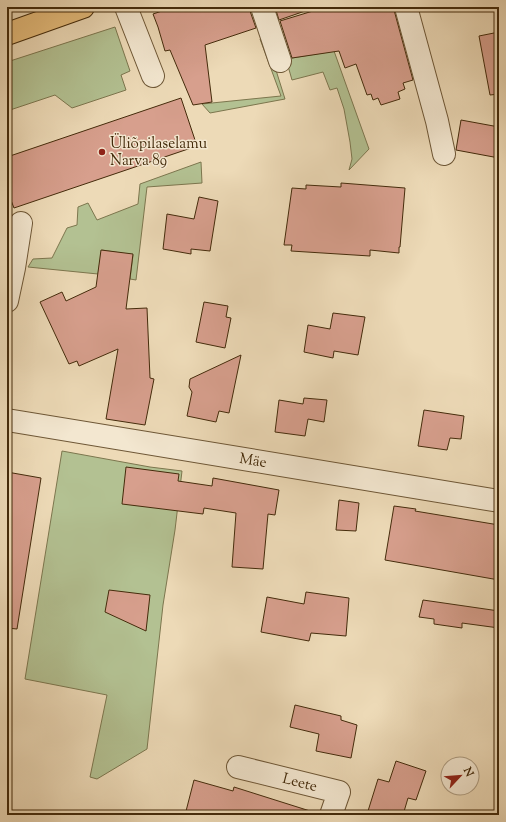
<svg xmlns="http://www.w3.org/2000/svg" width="506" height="822" viewBox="0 0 506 822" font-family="'Sorts Mill Goudy',serif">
<rect width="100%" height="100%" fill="#eddab7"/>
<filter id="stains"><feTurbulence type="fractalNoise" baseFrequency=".005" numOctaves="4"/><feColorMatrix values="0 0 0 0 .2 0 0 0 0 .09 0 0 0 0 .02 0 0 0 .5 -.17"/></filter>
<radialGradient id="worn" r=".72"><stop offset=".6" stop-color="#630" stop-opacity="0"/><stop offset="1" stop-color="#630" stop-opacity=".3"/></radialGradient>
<g fill="#b3c192" stroke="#7c764e">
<path d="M115 27 130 71 121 75 126 90 72 108 55 95 7 111V62Z"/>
<path d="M265 35 285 99 210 113 202 104 281 96 260 39Z"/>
<path d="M334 51 369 149 349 170 352 159 350 142 344 109 337 88 330 90 323 72 292 80 286 59Z"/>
<path d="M201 162 202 183 147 187 136 280 130 279 133 255 102 250 98 274 28 267 33 259 52 258 67 228 77 225 78 207 88 203 97 220 138 204 140 184Z"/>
<path d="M62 451 150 467 182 471 175 530 163 605 147 749 97 779 90 777 107 695 25 679Z"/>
</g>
<g fill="#d79f8d" stroke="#442b0b">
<path d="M174 7H250V11L256 28 205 45 212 102 193 105 170 50 165 51 158 27 153 14Z"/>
<path d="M275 7H307L308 10 279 20Z"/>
<path d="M326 7H394V10L413 80 403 83 405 89 398 92 400 99 381 105 378 98 373 100 371 94 367 95 356 64 345 68 339 51 292 58 280 21Z"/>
<path d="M499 32V94L490 95 479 36Z"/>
<path d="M181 98 197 146 14 208 7 190V157Z"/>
<path d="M461 120 499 127V158L456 150Z"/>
<path d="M341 183 405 188 400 247H399V253L370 250V256L291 251 292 245H284L292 188 306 189V185L341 187Z"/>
<path d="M199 197 218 201 210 251 191 249V254L163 249 167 214 194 219Z"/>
<path d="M101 250 133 254 126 309 147 308 150 378 154 379 145 425 106 419 118 349 79 366 77 361 69 364 40 302 62 292 66 301 96 287Z"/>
<path d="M204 302 228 306 226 317 231 318 225 348 196 342Z"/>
<path d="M333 313 365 317 358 355 334 351 333 358 304 352 308 325 330 329Z"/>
<path d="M241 355 229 413 219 411 216 422 187 416 192 392 189 387 190 379Z"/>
<path d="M304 398 327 400 324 422 308 419 305 436 275 432 279 400 303 404Z"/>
<path d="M424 410 464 416 461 439 450 438 447 450 418 446Z"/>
<path d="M126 467 179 474 178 481 212 486 213 478 279 490 275 515 268 514 263 569 232 567 236 513 204 508 203 514 122 504Z"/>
<path d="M7 472 41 478 17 629 7 628Z"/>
<path d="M339 500 359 503 356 531 336 530Z"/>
<path d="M394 506 416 509 415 511 499 525V580L385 560Z"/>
<path d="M109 590 150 595 146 631 105 612Z"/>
<path d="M306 592 349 598 346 636 311 633 309 641 261 632 267 597 304 604Z"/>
<path d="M423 600 499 611V628L462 623V628L434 624V619L419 617Z"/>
<path d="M295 705 341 716V720L357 725 351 758 316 751 319 734 290 727Z"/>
<path d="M396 761 426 771 416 800 408 798 403 815H381L368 811 378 779 389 782Z"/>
<path d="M194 780 233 791 234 787 310 811 309 815H185Z"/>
</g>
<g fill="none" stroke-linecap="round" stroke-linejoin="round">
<g stroke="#6e5736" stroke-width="24">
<g id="minor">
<path d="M126 7 153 76"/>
<path d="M262 7 280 61"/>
<path d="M406 7 437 121 444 154"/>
<path d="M7 301 14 268 21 223"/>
<path d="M7 420 499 501"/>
<path d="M238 767 339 792 331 815"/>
</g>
</g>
<g stroke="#442b0b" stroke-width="24">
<path id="highway" d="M7 34 83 7"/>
</g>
<use href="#minor" stroke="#f3e7d0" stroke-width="22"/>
<use href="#highway" stroke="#e6bd7c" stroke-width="22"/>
</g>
<circle fill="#8f2418" stroke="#f3e7d0" stroke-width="1.5" cx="102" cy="152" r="4"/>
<g text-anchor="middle" stroke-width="3" stroke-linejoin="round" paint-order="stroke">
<g font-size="15" fill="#442b0b" stroke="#f3e7d0" text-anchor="start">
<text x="110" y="148">Üliõpilaselamu<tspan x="110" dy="17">Narva 89</tspan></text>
</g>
<g font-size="15" fill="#442b0b" stroke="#f3e7d0">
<text transform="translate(253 460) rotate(9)" y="5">Mäe</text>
<text transform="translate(300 782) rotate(14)" y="5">Leete</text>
</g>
</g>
<rect width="506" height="822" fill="none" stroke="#eddab7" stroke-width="24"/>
<rect x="8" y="8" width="490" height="806" fill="none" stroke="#442b0b" stroke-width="2"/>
<rect x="12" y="12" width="482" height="798" fill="none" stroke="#442b0b"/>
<g transform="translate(460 776) rotate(64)"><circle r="19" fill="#f3e7d0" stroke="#ad9c81"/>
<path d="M0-3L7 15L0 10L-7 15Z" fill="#8f2418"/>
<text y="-6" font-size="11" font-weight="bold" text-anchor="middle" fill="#442b0b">N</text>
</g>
<rect width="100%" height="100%" filter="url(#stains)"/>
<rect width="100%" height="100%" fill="url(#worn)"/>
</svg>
